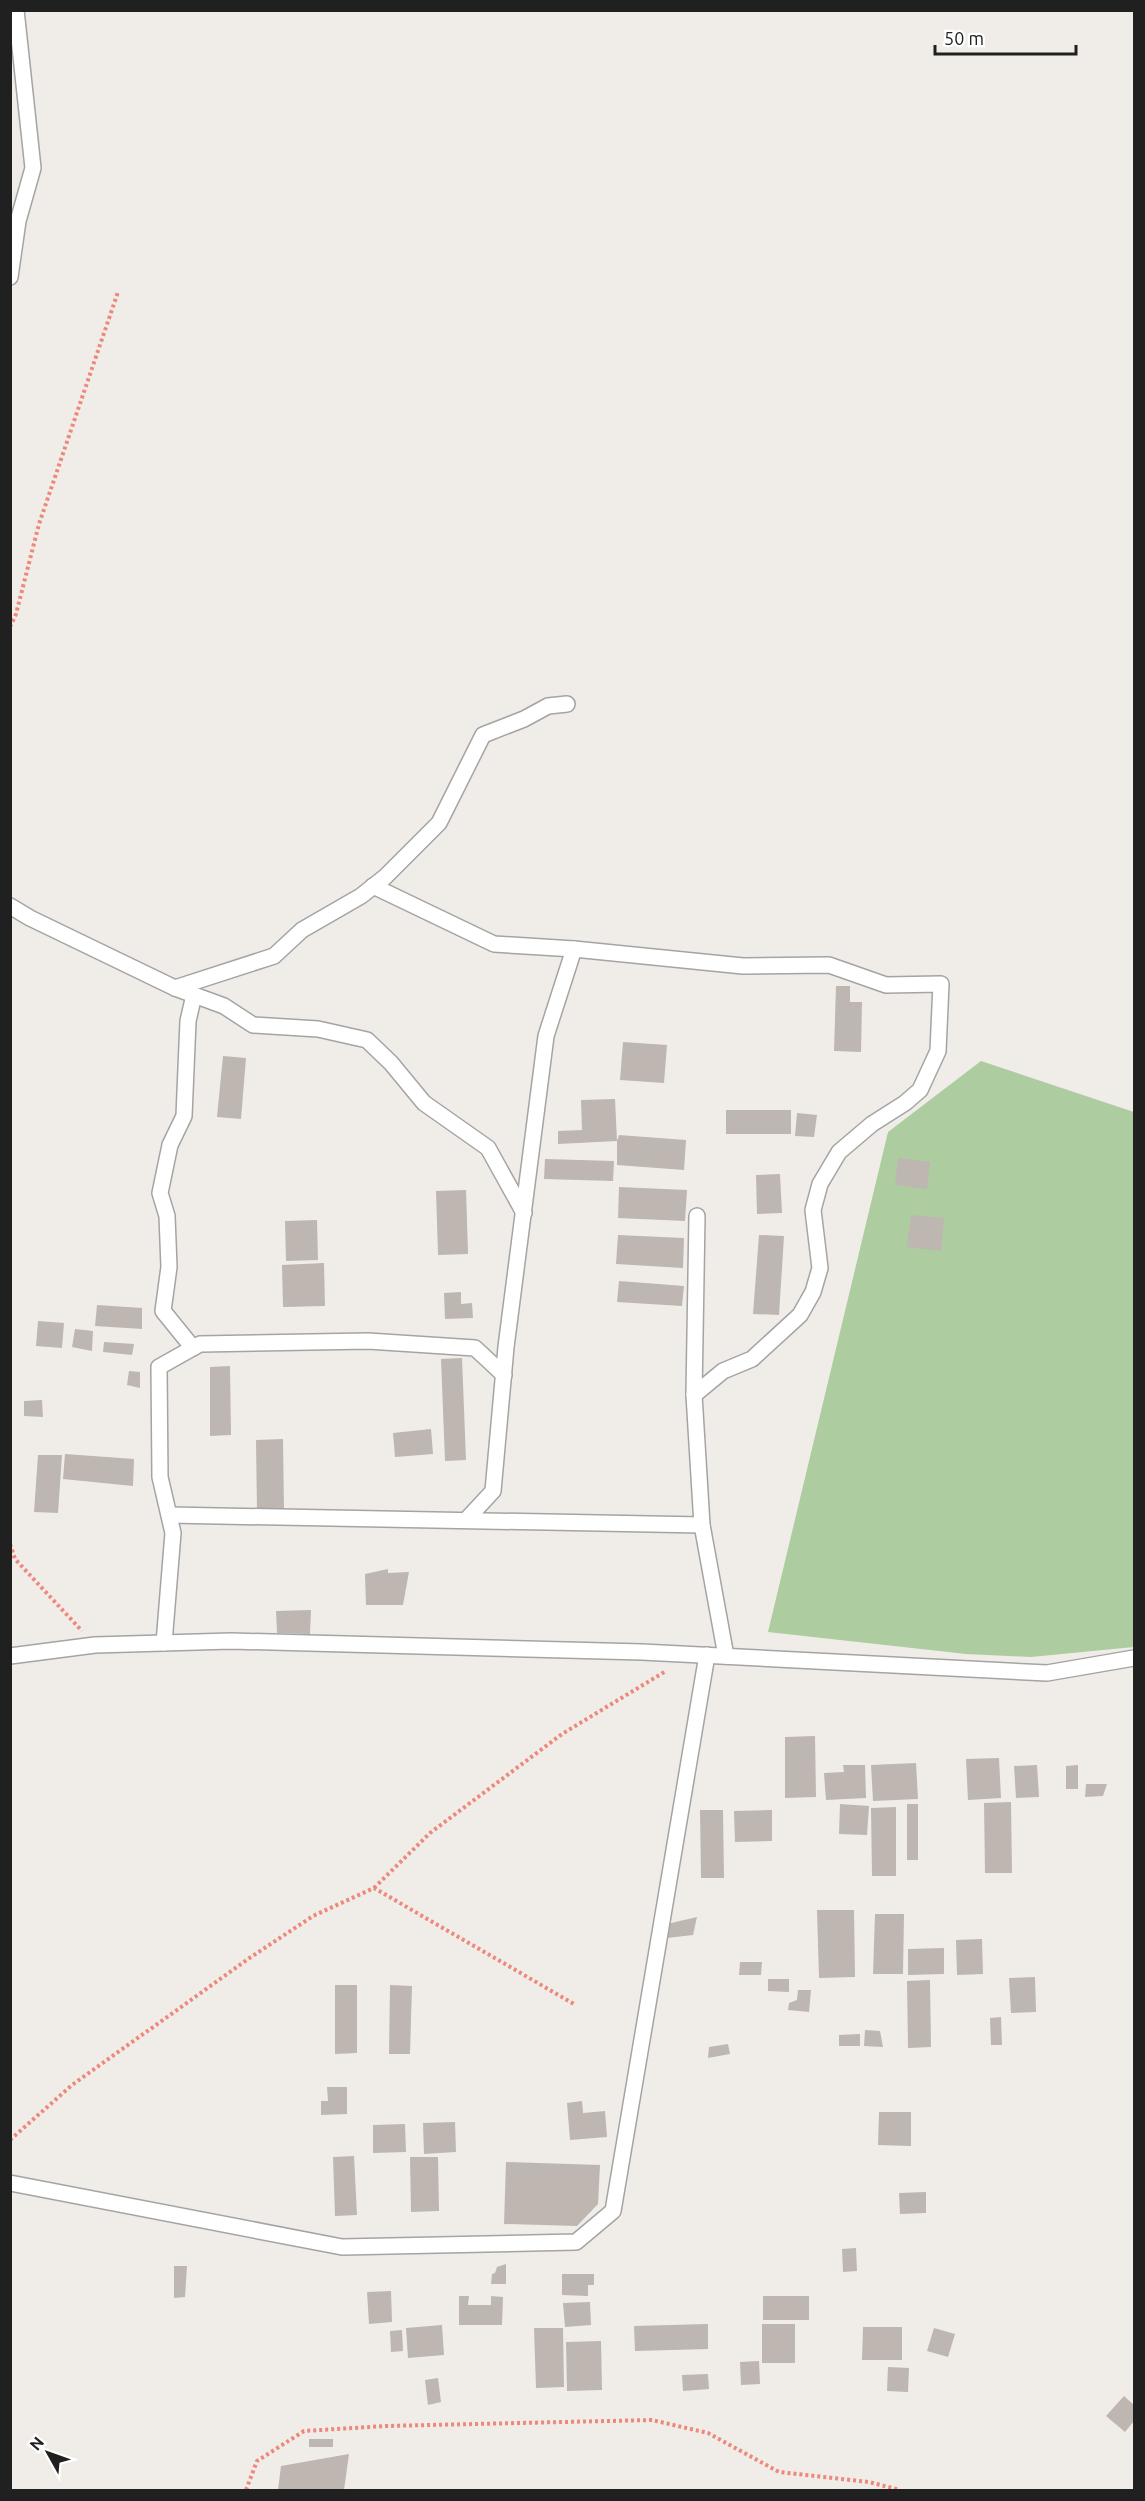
<svg xmlns="http://www.w3.org/2000/svg" width="1145" height="2501" viewBox="0 0 1145 2501" font-family="Ubuntu,sans-serif">
<rect width="100%" height="100%" fill="#f0ede8"/>
<path fill="#adcca0" d="M981 1061 1134 1112V1647L1031 1657 966 1654 768 1632 888 1132Z"/>
<g fill="#bdb6b1">
<path d="M836 986H850V1002H862L861 1052 834 1051Z"/>
<path d="M623 1042 667 1045 664 1083 620 1080Z"/>
<path d="M223 1056 246 1058 241 1119 217 1117Z"/>
<path d="M615 1099 617 1141 619 1135 686 1140 684 1170 617 1165V1141L558 1144V1131L582 1130 581 1100Z"/>
<rect x="726" y="1110" width="65" height="24"/>
<path d="M797 1113 817 1115 814 1137 795 1136Z"/>
<path d="M898 1158 930 1162 927 1189 895 1185Z"/>
<path d="M545 1159 614 1161 613 1181 544 1179Z"/>
<path d="M780 1174 782 1213 757 1214 756 1175Z"/>
<path d="M619 1187 687 1190 685 1221 618 1218Z"/>
<path d="M466 1190 468 1254 438 1255 436 1191Z"/>
<path d="M911 1215 944 1218 941 1251 907 1247Z"/>
<path d="M317 1220 318 1260 286 1261 285 1221Z"/>
<path d="M618 1235 684 1238 683 1268 616 1264Z"/>
<path d="M759 1235 784 1236 779 1315 753 1314Z"/>
<path d="M324 1263 325 1306 283 1307 282 1265Z"/>
<path d="M619 1281 684 1286 682 1306 617 1302Z"/>
<path d="M461 1292V1304L472 1303 473 1318 445 1319 444 1293Z"/>
<path d="M97 1305 142 1308V1329L95 1326Z"/>
<path d="M38 1321 64 1323 62 1348 36 1346Z"/>
<path d="M75 1329 93 1331 92 1351 72 1347Z"/>
<path d="M104 1342 134 1344 132 1355 103 1352Z"/>
<path d="M462 1358 466 1460 445 1461 441 1359Z"/>
<path d="M230 1366 231 1435 210 1436V1367Z"/>
<path d="M129 1371 140 1372V1388L127 1385Z"/>
<path d="M42 1400 43 1417 24 1416V1401Z"/>
<path d="M431 1429 433 1454 395 1457 393 1433Z"/>
<path d="M283 1439 284 1511 257 1512 256 1440Z"/>
<path d="M65 1454 134 1459 133 1486 63 1479Z"/>
<path d="M38 1455H62L58 1513 34 1512Z"/>
<path d="M388 1569V1573L409 1572 403 1605H366L365 1574Z"/>
<path d="M311 1610 310 1634 277 1633 276 1611Z"/>
<path d="M815 1736 816 1797 785 1798V1737Z"/>
<path d="M999 1758 1001 1798 968 1800 966 1759Z"/>
<path d="M916 1763 918 1799 873 1801 871 1765Z"/>
<path d="M843 1765H865L866 1798 826 1800 824 1773 844 1772Z"/>
<path d="M1037 1765 1039 1797 1016 1798 1014 1766Z"/>
<path d="M1078 1765V1789H1066V1766Z"/>
<path d="M1086 1784H1107L1103 1796 1085 1797Z"/>
<path d="M1011 1802 1012 1873H985L984 1803Z"/>
<path d="M840 1804 869 1806 867 1835 839 1834Z"/>
<rect x="907" y="1804" width="11" height="56"/>
<path d="M896 1807V1876H872L871 1808Z"/>
<path d="M700 1810H723L724 1878H701Z"/>
<path d="M772 1810V1841L735 1842 734 1811Z"/>
<path d="M817 1910H854L855 1977 819 1978Z"/>
<path d="M875 1914H904L903 1974H873Z"/>
<path d="M697 1917 693 1935 667 1938V1924Z"/>
<path d="M982 1939 983 1974 957 1975 956 1940Z"/>
<path d="M944 1948V1974L908 1975V1949Z"/>
<path d="M740 1962H762L761 1975H739Z"/>
<path d="M1035 1977 1036 2012 1011 2013 1009 1978Z"/>
<path d="M768 1979H789V1992L768 1991Z"/>
<path d="M930 1980 931 2047 908 2048 907 1981Z"/>
<path d="M335 1985H357V2053L335 2054Z"/>
<path d="M390 1985 412 1986 410 2054H389Z"/>
<path d="M798 1990H811L809 2012 788 2010 789 2003 797 2000Z"/>
<path d="M1001 2017 1002 2045H991L990 2018Z"/>
<path d="M865 2030 880 2031 883 2047 864 2046Z"/>
<path d="M860 2034V2046H839V2035Z"/>
<path d="M728 2044 730 2054 708 2058 709 2047Z"/>
<path d="M327 2087H347V2114L321 2115V2101H328Z"/>
<path d="M582 2101 583 2113 605 2111 607 2137 570 2140 567 2103Z"/>
<path d="M879 2112H911V2146L878 2145Z"/>
<path d="M455 2122 456 2152 424 2154 423 2123Z"/>
<path d="M405 2124 406 2152 373 2153V2125Z"/>
<path d="M354 2156 357 2215 335 2216 333 2157Z"/>
<path d="M410 2157H438L439 2211 411 2212Z"/>
<path d="M506 2162 600 2165 598 2204 577 2226 504 2224Z"/>
<path d="M926 2192V2213L900 2214 899 2193Z"/>
<path d="M856 2248 857 2271 843 2272 842 2249Z"/>
<path d="M506 2264V2284H491L492 2274 495 2273 497 2267Z"/>
<path d="M174 2266H187L185 2297 174 2298Z"/>
<path d="M562 2274H594V2285H588V2296L562 2295Z"/>
<path d="M391 2291 392 2322 369 2324 367 2292Z"/>
<path d="M459 2296H469L468 2305H491V2296L503 2297 502 2325H459Z"/>
<rect x="763" y="2296" width="46" height="24"/>
<path d="M590 2302 591 2325 565 2327 563 2303Z"/>
<path d="M708 2324V2349L635 2351 634 2326Z"/>
<rect x="762" y="2324" width="33" height="39"/>
<path d="M442 2325 444 2355 408 2358 406 2328Z"/>
<path d="M863 2327H902V2360H862Z"/>
<path d="M534 2328H563L564 2387 536 2388Z"/>
<path d="M934 2328 955 2334 948 2357 927 2351Z"/>
<path d="M402 2330 403 2351 391 2352 390 2331Z"/>
<path d="M601 2341 602 2390 567 2391 566 2342Z"/>
<path d="M759 2361 760 2384 741 2385 740 2362Z"/>
<path d="M888 2367 909 2368 908 2392 887 2391Z"/>
<path d="M708 2374 709 2389 683 2391 682 2375Z"/>
<path d="M438 2378 441 2402 428 2405 425 2380Z"/>
<path d="M1124 2396 1134 2405V2421L1125 2432 1106 2416Z"/>
<rect x="309" y="2439" width="24" height="8"/>
<path d="M349 2454 344 2490H278L281 2466Z"/>
</g>
<g fill="none" stroke-linecap="round" stroke-linejoin="round">
<g stroke="#a4a4a4" stroke-width="18">
<g id="street">
<path d="M10 277 18 221 33 168 16 10"/>
<path d="M373 886 494 944 574 949 743 966 829 965 886 985 941 984 938 1051 920 1090 905 1103 872 1124 839 1152 820 1184 813 1210 820 1268 813 1292 800 1315 752 1359 723 1371 694 1395"/>
<path d="M10 906 30 918 175 988 224 1006 253 1025 318 1029 367 1040 391 1063 424 1103 488 1148 524 1213"/>
<path d="M175 988 274 956 302 930 361 896 385 877 439 823 483 735 524 719 548 706 567 704"/>
<path d="M697 1216 694 1395 702 1525 726 1656"/>
<path d="M193 1348 163 1311 169 1267 167 1216 160 1193 170 1145 184 1116 188 1021 194 995"/>
<path d="M169 1515 702 1525"/>
<path d="M467 1519 493 1491 506 1347 546 1036 574 949"/>
<path d="M164 1643 173 1533 160 1477 159 1367 200 1344 368 1341 475 1348 504 1375"/>
<path d="M10 1656 95 1645 231 1641 642 1652 1047 1673 1134 1658"/>
<path d="M10 2183 342 2247 576 2242 613 2211 707 1655"/>
</g>
</g>
<g stroke="#ee887a" stroke-width="4" stroke-dasharray="3 3" stroke-linecap="butt">
<path d="M10 627 16 614 39 524 118 292"/>
<path d="M10 1544 15 1559 82 1631"/>
<path d="M374 1888 430 1833 562 1734 666 1671"/>
<path d="M10 2140 72 2085 251 1957 313 1916 374 1888 574 2004"/>
<path d="M246 2490 257 2461 304 2431 386 2426 652 2420 708 2433 779 2472 869 2482 900 2490"/>
</g>
<use href="#street" stroke="#fff" stroke-width="15"/>
</g>
<rect width="1145" height="2501" fill="none" stroke="#202020" stroke-width="24"/>
<g transform="translate(48 2453) rotate(310)" stroke="#ffffff" stroke-width="4.5" paint-order="stroke">
<path d="M0-4.5L10 22L0 15L-10 22Z" fill="#202020"/>
<text y="-9" font-size="16" font-weight="bold" text-anchor="middle" fill="#202020">N</text>
</g>
<path d="M935 45v9h141v-9" fill="none" stroke="#202020" stroke-width="3"/>
<text x="944" y="45" font-size="18" fill="#202020" stroke="#ffffff" stroke-width="4.5" paint-order="stroke">50 m</text>
</svg>
